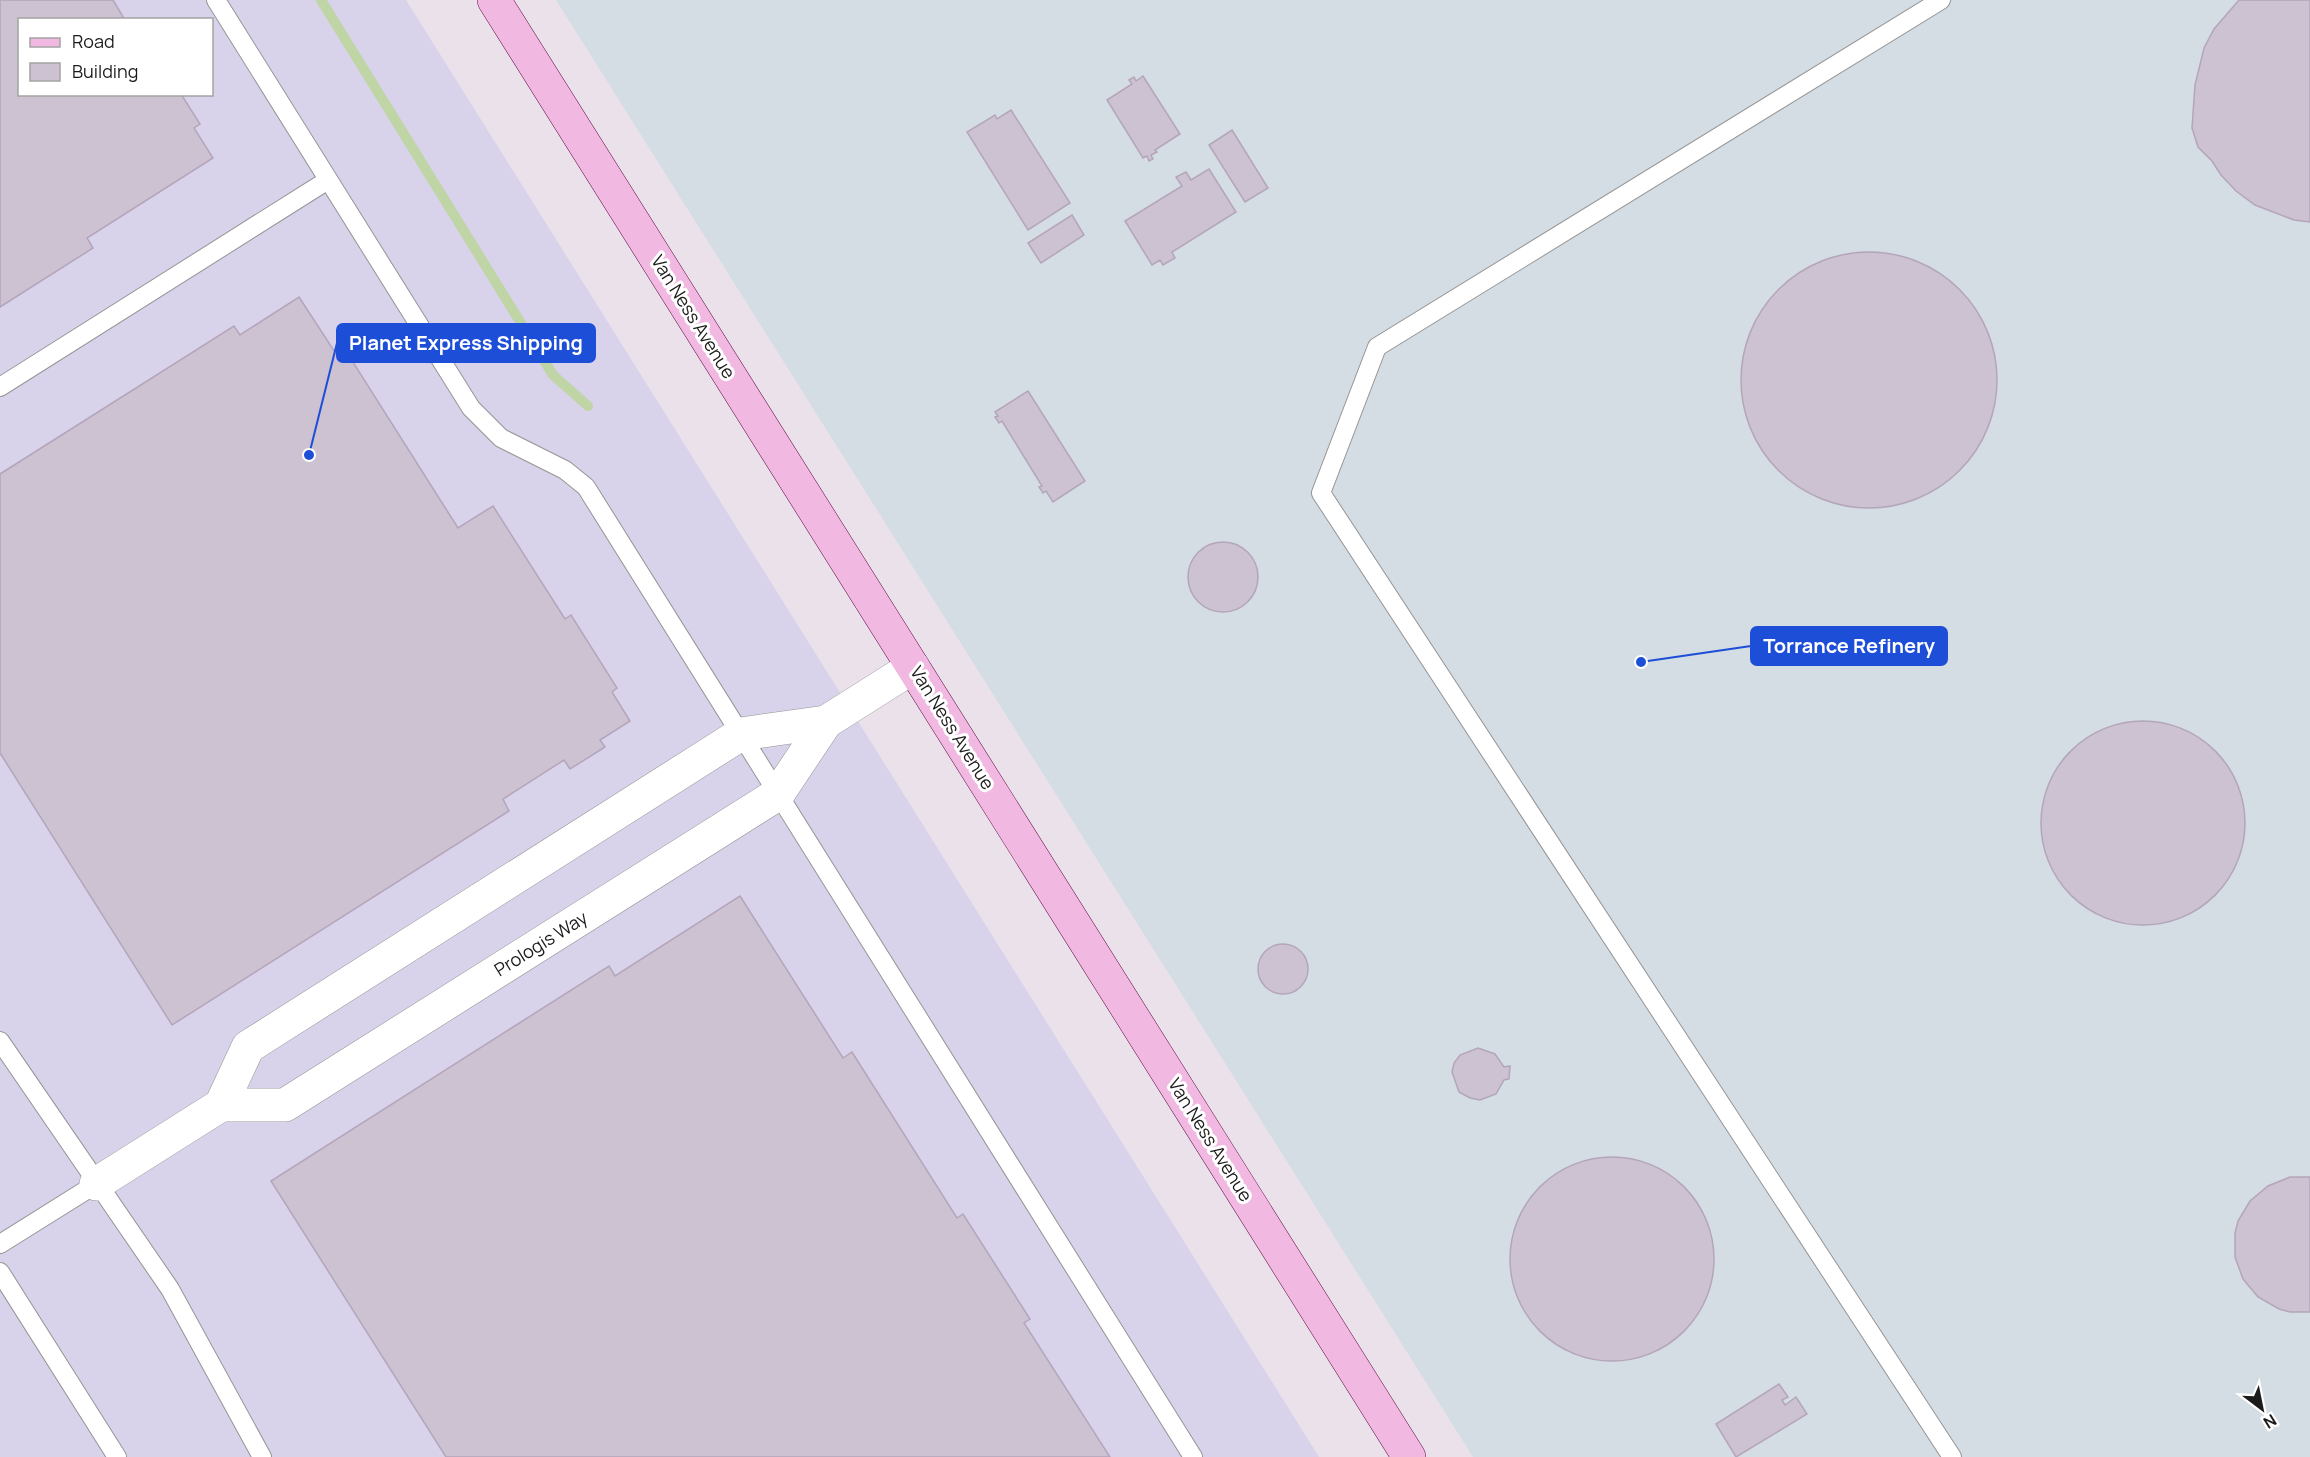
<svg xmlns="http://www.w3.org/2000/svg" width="2310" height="1457" viewBox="0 0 2310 1457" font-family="Manrope,sans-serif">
<rect width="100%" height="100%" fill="#eae1eb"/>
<path fill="#d8d2eb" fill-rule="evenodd" d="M0 0H406L1319 1457H0ZM20 20H212V94H20Z"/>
<path fill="#d4dde4" d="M556 0H2310V1457H1473Z"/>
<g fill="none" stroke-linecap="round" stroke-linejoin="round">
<path stroke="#bfd5a6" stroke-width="10" d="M321 0 553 375 588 406"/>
</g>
<g fill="#ccc2d1" stroke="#b4a5bb" stroke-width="1.5">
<path d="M0 0H113L125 20H20V94H181L200 124 194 128 213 158 87 238 93 248 0 307Z"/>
<path d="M2239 0H2310V222L2294 220 2255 205 2236 191 2221 175 2212 161 2198 147 2192 128 2195 85 2204 48 2214 29Z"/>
<path d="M1143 76 1180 134 1155 150 1157 152 1151 155 1153 159 1149 161 1147 156 1143 158 1107 100 1132 84 1129 80 1134 77 1136 81Z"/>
<path d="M1011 110 1070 203 1028 230 967 132 995 115 997 119Z"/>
<path d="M1232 130 1268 188 1245 202 1209 145Z"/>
<path d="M1209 169 1236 212 1172 252 1175 258 1163 265 1160 260 1152 265 1125 221 1182 186 1176 177 1186 172 1191 180Z"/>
<path d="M1072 215 1084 235 1041 263 1028 243Z"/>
<circle cx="1869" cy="380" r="128"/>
<path d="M299 297 338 357 346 351 458 528 493 506 565 619 571 615 617 688 612 692 630 721 600 740 605 747 570 769 564 760 503 799 509 811 172 1025 0 753V474L234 326 240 335Z"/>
<path d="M1028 391 1085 481 1053 502 1046 491 1043 493 1039 487 1042 486 1002 421 999 423 995 417 998 416 995 412Z"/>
<circle cx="1223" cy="577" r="35"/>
<circle cx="2143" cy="823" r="102"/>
<path d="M740 896 843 1058 852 1052 957 1218 963 1214 1030 1319 1024 1323 1110 1457H446L271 1181 609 966 615 976Z"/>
<circle cx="1283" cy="969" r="25"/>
<path d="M1478 1048 1495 1054 1504 1067 1510 1066 1509 1079 1504 1080 1496 1094 1480 1100 1470 1098 1459 1092 1452 1072 1454 1063 1460 1055Z"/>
<circle cx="1612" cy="1259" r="102"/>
<path d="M2290 1177H2310V1312H2290L2279 1309 2258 1297 2243 1279 2235 1257V1233L2238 1221 2250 1201 2268 1186Z"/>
<path d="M1779 1384 1788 1397 1782 1400 1785 1405 1796 1397 1807 1414 1736 1457 1716 1424Z"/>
</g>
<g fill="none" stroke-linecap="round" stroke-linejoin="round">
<g stroke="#959595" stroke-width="20">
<g id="lane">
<path d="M216 0 471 408 501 438 565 470 586 487 1193 1457"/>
<path d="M1941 0 1377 347 1321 493 1952 1457"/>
<path d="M0 387 328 180"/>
<path d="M0 1041 170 1289 262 1457"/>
<path d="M0 1244 96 1184"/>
<path d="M0 1272 117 1457"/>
</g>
</g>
<g stroke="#959595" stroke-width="34">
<g id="street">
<path d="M221 1105H285L778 794 826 722 913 667"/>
<path d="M96 1184 221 1105 248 1047 741 734 826 722"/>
</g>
</g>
<g stroke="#641047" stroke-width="34">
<path id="secondary" d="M494 0 1409 1457"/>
</g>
<use href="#lane" stroke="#fff" stroke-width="18"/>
<use href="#street" stroke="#fff" stroke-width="33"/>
<use href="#secondary" stroke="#f1b9e1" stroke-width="33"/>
</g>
<g text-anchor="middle" stroke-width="6" stroke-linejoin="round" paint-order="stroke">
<g font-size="18" fill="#1b1b1b" stroke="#fff">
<text transform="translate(693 317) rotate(58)" y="6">Van Ness Avenue</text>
<text transform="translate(952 728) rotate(58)" y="6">Van Ness Avenue</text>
<text transform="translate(541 944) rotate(-32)" y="6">Prologis Way</text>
<text transform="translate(1210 1140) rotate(58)" y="6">Van Ness Avenue</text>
</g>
</g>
<path fill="none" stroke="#1d4ed8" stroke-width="2" d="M309 455L337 343M1641 662L1751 646"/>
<g fill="#1d4ed8" stroke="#fff" stroke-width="2">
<circle cx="309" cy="455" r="6"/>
<circle cx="1641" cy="662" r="6"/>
</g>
<g fill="#1d4ed8" stroke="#1d4ed8" stroke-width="2">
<rect x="337" y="324" width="258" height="38" rx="6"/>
<rect x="1751" y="627" width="196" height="38" rx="6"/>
</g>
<g font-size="20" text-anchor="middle" font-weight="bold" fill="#fff">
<text x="466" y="350">Planet Express Shipping</text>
<text x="1849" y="653">Torrance Refinery</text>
</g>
<rect x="18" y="18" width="195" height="78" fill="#ffffff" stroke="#a4a4a4" stroke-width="1.5"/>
<rect x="30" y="38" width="30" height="9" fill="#f1b9e1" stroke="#a4a4a4" stroke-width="1.5"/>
<text x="72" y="48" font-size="18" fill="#1b1b1b">Road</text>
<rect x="30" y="63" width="30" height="18" fill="#ccc2d1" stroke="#a4a4a4" stroke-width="1.5"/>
<text x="72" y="78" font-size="18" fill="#1b1b1b">Building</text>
<g transform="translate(2262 1409) rotate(148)" stroke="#ffffff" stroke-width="4.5" paint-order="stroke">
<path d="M0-4.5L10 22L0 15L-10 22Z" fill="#1b1b1b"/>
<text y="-9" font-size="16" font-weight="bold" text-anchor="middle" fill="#1b1b1b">N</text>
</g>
</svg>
